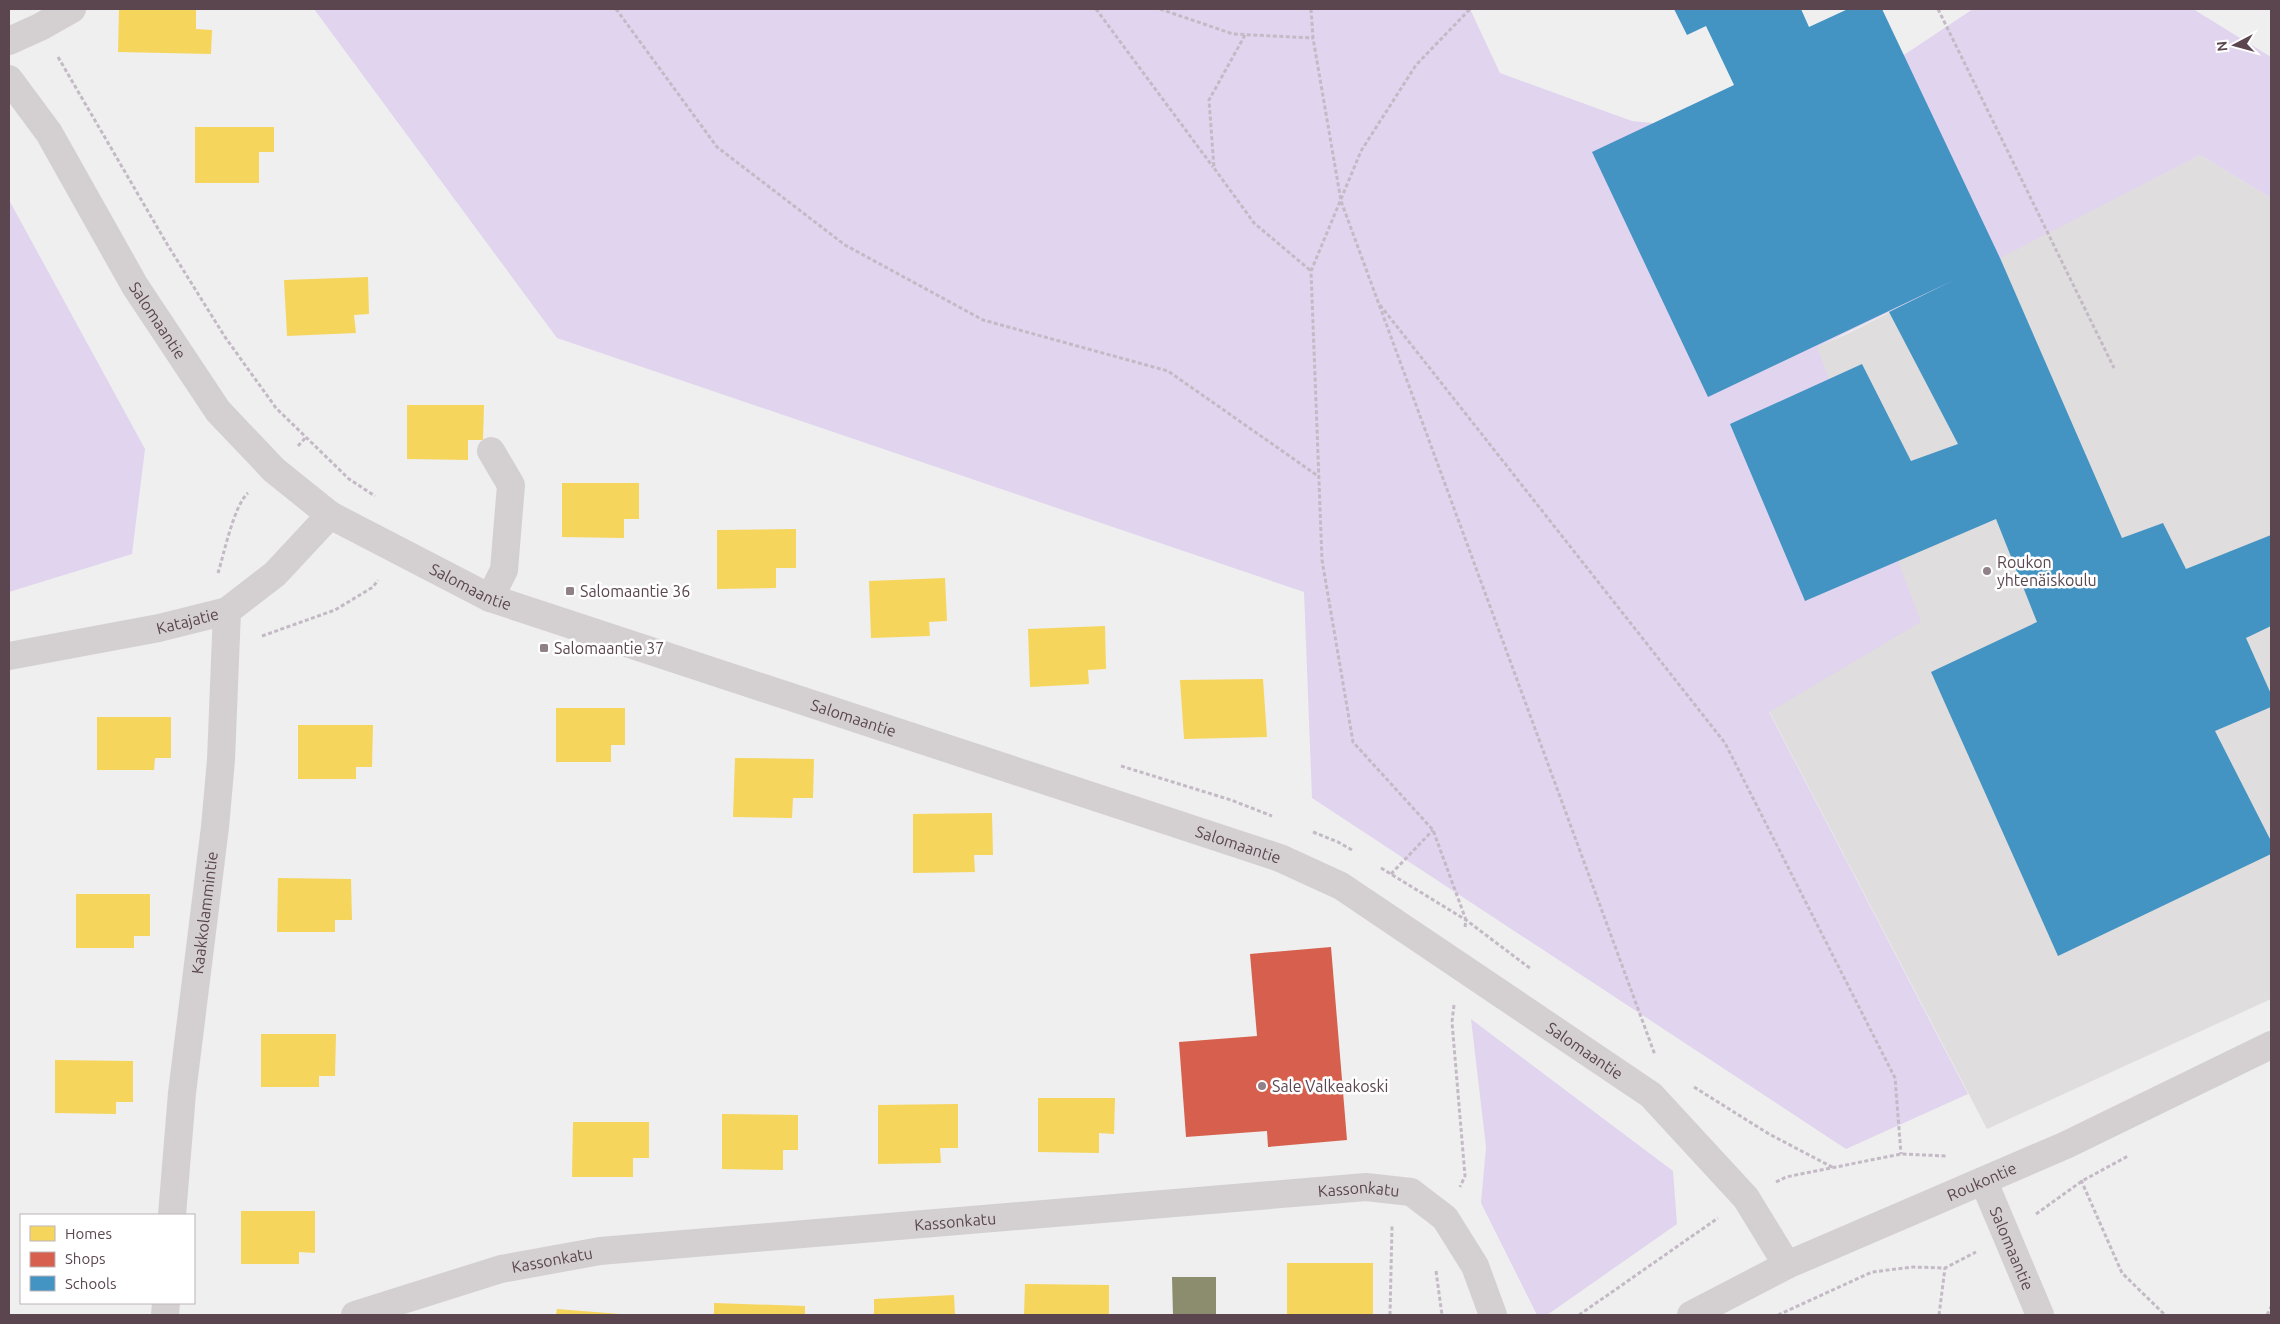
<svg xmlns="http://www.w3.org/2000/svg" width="2280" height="1324" viewBox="0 0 2280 1324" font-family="Ubuntu,sans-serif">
<rect width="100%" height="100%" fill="#efefef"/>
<path fill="#dfdddd" d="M2200 155 2271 198V999L1987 1129 1769 711 1772 366 1847 334Z"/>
<g fill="#e1d4ee">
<path d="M314 9H1470L1500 73 1632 121 1782 136 1973 9H2193L2271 57V198L2200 155 2000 258 1817 347 1921 622 1769 712 1968 1094 1846 1149 1312 798 1304 592 557 338Z"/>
<path d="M9 200 145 449 132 554 9 592Z"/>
<path d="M1471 1019 1673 1171 1677 1224 1547 1315H1537L1481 1203 1486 1147Z"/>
</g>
<g fill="#f6d55c">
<path d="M119 9H196V29L212 30 211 54 118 52Z"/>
<path d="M195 127H274V152H259V183H195Z"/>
<path d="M368 277 369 314 354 315 356 333 287 336 284 280Z"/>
<path d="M407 405H484L483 440H468V460L407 459Z"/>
<path d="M562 483H639V519H624V538L562 537Z"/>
<path d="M796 529V568H776V588L717 589V530Z"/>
<path d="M945 578 947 621 929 622 930 636 871 638 869 581Z"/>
<path d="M1105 626 1106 669 1088 670 1089 684 1030 687 1028 629Z"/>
<path d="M1263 679 1267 737 1184 739 1180 680Z"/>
<path d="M556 708H625V745H611V762H556Z"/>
<path d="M97 717H171V758H155L154 770H97Z"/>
<path d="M298 725H373L372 767H356V779H298Z"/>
<path d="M735 758 814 759 813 798H793L792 818 733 817Z"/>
<path d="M992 813 993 855H974L975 872 913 873V814Z"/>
<path d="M278 878 351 879 352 920H335V932H277Z"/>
<path d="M76 894H150V936H134V948H76Z"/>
<path d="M261 1034H336L335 1076H319V1087H261Z"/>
<path d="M55 1060 133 1061V1102H116V1114L55 1113Z"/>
<path d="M1038 1098H1115L1114 1134 1099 1133V1153L1038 1152Z"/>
<path d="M958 1104V1148H940L941 1163 878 1164V1105Z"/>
<path d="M722 1114 798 1115V1150H783V1170L722 1169Z"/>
<path d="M573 1122H649V1158H633V1177H572Z"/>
<path d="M241 1211H315V1253L299 1252V1264H241Z"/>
<rect x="1287" y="1263" width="86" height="52"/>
<path d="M1025 1284 1109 1285V1315H1024Z"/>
<path d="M954 1295 955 1315H874V1299Z"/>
<path d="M714 1303 805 1306V1315H714Z"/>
<path d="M557 1309 620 1314V1315H556Z"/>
</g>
<path fill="#d6604d" d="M1331 947 1347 1140 1268 1147 1267 1131 1186 1137 1179 1042 1257 1036 1250 954Z"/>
<path fill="#4393c3" d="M1674 9H1801L1809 27 1848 9H1882L2000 258 2122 538 2163 523 2186 569 2271 535V626L2246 638 2271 694V707L2215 731 2271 841V854L2058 956 1931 672 2037 622 1996 519 1805 601 1730 424 1862 364 1911 461 1958 444 1889 312 1954 280 1708 397 1592 152 1734 85 1706 26 1687 35Z"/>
<path fill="#8c8c6e" d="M1172 1277H1216V1315H1173Z"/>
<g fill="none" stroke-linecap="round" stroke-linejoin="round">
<g stroke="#c4bac6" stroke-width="3" stroke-dasharray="4 2.5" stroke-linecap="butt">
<path d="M616 9 717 147 845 245 983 320 1168 371 1318 476"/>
<path d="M1096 9 1213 167"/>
<path d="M1160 9 1233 34 1313 38"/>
<path d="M1311 9 1313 38 1341 201 1655 1055"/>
<path d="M1938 9 2114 368"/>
<path d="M1245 35 1209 100 1214 168 1254 223 1311 271"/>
<path d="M58 57 167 244 225 337 276 408 349 479 375 496"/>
<path d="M1380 305 1725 743 1895 1078 1901 1154"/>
<path d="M298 446 306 437"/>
<path d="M218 573C224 554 234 505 248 493"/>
<path d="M262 636 335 610 373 587 378 580"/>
<path d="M1121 766 1231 800 1272 816"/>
<path d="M1313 832 1338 842 1352 850"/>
<path d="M1381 868 1466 920 1531 969"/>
<path d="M1391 874 1433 830"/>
<path d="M1465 927 1466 920 1433 830 1353 742 1322 560 1311 271 1361 151 1416 65 1470 9"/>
<path d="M1454 1005 1452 1022 1465 1176 1460 1187"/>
<path d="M1694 1087 1769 1134 1834 1168"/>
<path d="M2081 1180 2122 1273 2165 1315"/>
<path d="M1776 1182 1786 1177 1901 1154 1947 1156"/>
<path d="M2036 1214 2082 1181 2128 1156"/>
<path d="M1436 1271 1442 1315"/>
<path d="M1390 1315 1392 1226"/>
<path d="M1579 1315 1718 1218"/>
<path d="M1778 1315 1872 1272 1913 1267 1945 1268 1976 1252"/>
<path d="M1939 1315 1945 1268"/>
<path d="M2267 1315 2271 1307"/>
</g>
<g stroke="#d4d0d1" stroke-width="28">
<path d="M9 41 40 27 72 9"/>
<path id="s1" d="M9 79 49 133 135 286 218 411 274 470 330 515 490 598 1280 858 1341 886 1651 1095 1746 1198 1787 1265"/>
<path d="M490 598 504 570 511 485 491 451"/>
<path id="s2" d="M9 656 159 628 227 611 275 574 330 515"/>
<path id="s3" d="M1984 1182 2040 1315"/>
<path id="s4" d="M172 1215 182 1093 215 827 221 760 227 611"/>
<path d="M165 1315 166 1303"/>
<path id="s5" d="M355 1315 501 1269 600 1251 1366 1187 1411 1192 1445 1218 1475 1266 1493 1315"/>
<path id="s6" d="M1691 1315 1787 1265 2066 1145 2271 1045"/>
</g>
</g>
<g fill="#8f8187" stroke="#fff" stroke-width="2">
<circle cx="1987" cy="571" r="5"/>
<rect x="565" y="586" width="10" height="10" rx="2.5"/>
<rect x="539" y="643" width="10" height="10" rx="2.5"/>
<circle cx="1262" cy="1086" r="5"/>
</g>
<g text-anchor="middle" stroke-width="5" stroke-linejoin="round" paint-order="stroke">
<g font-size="16" fill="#5b464f" stroke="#fff">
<text dy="6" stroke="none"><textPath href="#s1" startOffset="284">Salomaantie</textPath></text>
<text dy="6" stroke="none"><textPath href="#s1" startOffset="704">Salomaantie</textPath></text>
<text dy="6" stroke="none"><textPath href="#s2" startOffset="182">Katajatie</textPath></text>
<text dy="6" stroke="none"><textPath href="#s1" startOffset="1109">Salomaantie</textPath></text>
<text dy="6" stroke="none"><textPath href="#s1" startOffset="1514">Salomaantie</textPath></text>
<text dy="6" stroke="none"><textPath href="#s4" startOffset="304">Kaakkolammintie</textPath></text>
<text dy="6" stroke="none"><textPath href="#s1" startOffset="1919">Salomaantie</textPath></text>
<text dy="6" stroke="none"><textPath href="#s6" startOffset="320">Roukontie</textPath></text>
<text dy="6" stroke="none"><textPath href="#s5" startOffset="1015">Kassonkatu</textPath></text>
<text dy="6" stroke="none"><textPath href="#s5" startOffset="610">Kassonkatu</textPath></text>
<text dy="6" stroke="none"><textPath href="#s3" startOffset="72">Salomaantie</textPath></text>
<text dy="6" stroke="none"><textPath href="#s5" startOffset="205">Kassonkatu</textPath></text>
</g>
<g font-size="16" fill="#5b464f" stroke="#fff" text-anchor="start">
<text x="1997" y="568">Roukon<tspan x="1997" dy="18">yhtenäiskoulu</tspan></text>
<text x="580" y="597">Salomaantie 36</text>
<text x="554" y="654">Salomaantie 37</text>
<text x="1272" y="1092">Sale Valkeakoski</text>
</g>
</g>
<rect width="2280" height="1324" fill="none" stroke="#5b464f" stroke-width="20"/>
<rect x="20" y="1214" width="175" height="90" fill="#ffffff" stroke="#bdb5b9"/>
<rect x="30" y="1226" width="25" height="15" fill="#f6d55c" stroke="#bdb5b9"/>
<text x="65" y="1239" font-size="15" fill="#5b464f">Homes</text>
<rect x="30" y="1252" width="25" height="15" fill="#d6604d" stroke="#bdb5b9"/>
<text x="65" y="1264" font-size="15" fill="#5b464f">Shops</text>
<rect x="30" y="1276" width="25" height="15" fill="#4393c3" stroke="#bdb5b9"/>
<text x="65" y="1289" font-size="15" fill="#5b464f">Schools</text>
<g transform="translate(2235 45) rotate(264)" stroke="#ffffff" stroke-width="4" paint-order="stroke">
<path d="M0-4L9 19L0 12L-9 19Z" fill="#5b464f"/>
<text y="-8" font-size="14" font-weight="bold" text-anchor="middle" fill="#5b464f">N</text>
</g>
</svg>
